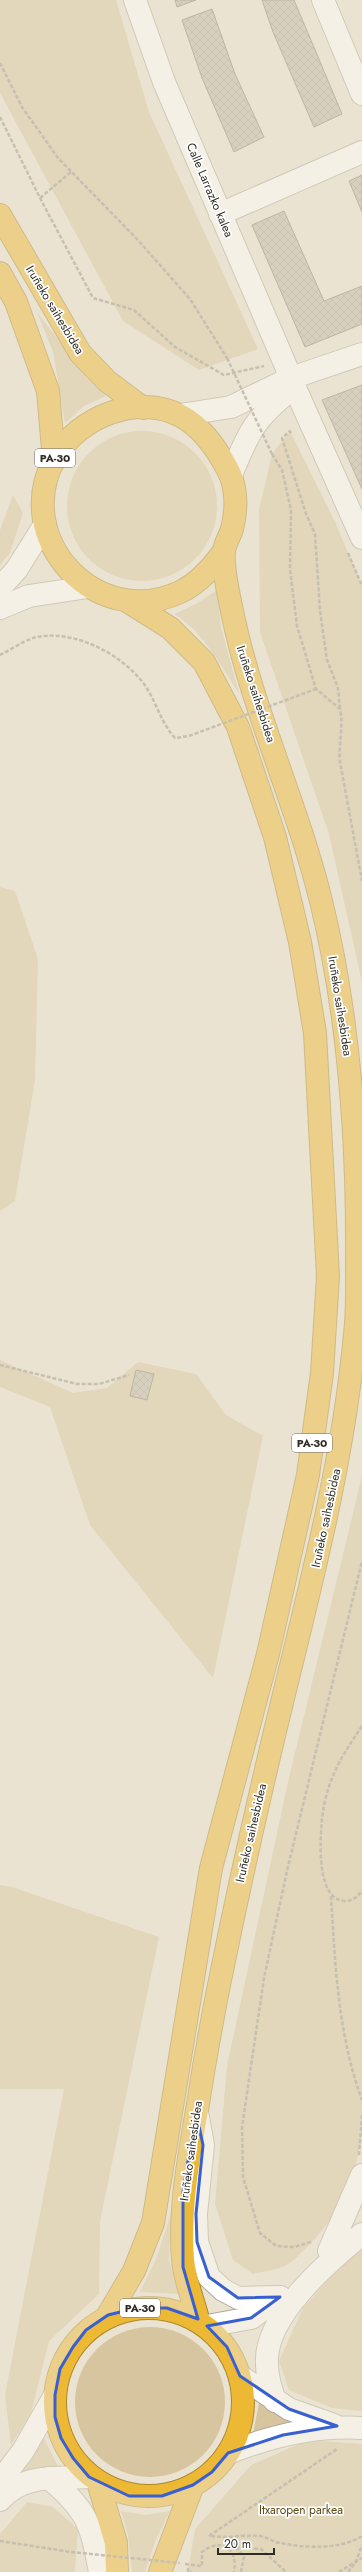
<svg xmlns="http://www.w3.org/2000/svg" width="362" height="2572" viewBox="0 0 362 2572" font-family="Jost,sans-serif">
<defs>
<pattern id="building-cross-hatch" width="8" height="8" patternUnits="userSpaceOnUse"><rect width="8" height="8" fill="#c0b8a8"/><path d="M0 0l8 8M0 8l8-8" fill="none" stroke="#a59e90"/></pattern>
</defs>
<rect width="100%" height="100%" fill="#ebe3d2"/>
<g fill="#d7c59f">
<path d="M0 0H116L149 112 258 349 199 370 123 321 0 93Z"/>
<path d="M37 312 87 378 106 396 84 406 65 423 53 352Z"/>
<circle cx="142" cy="506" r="75"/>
<path d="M290 431 335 522 362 586V982L329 834 260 632 259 510 272 454Z"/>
<path d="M13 495 23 513 10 553 0 565V530Z"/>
<path d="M217 590 221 627 239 693C221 666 202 630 174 614L196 604Z"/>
<path d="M0 887 15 891 38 959 35 1080 15 1201 0 1211Z"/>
<path d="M0 1360 73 1393 107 1388 138 1362 196 1374 226 1415 263 1436 213 1678 90 1525 50 1407 0 1387Z"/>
<path d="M362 1476V2134C356 2179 337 2219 304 2250 299 2254 294 2261 288 2264 280 2270 263 2271 253 2274L233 2260 215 2204 227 2066 288 1782Z"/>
<path d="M0 1885 12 1887 159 1937 100 2221 99 2294 49 2341 31 2413 11 2445 5 2395 64 2089H0Z"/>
<path d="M171 2214 169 2260 179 2294 140 2292 156 2259Z"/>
<path d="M362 2249V2411L332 2408 289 2390 279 2361 303 2308 353 2253Z"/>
<circle cx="150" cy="2402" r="75"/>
<path d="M259 2403 301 2422 253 2433Z"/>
<path d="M42 2435 58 2466 19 2473Z"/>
<path d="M308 2440 362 2444V2572H188L195 2529 251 2465Z"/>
<path d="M27 2502 53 2507 78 2529 75 2572H0V2534Z"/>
<path d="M121 2511 146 2515 170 2511 156 2539 145 2572H132L128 2535Z"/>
</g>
<g fill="url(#building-cross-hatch)" stroke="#847d6e">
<path d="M175 0H196L177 7Z"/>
<path d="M262 0H294L342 114 314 127 273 32Z"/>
<path d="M212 9 235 74 264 137 234 152 202 78 182 20Z"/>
<path d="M362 175V212L349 181Z"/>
<path d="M284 211 324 301 362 286V324L305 347 252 225Z"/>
<path d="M362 385V489L322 400Z"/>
<path d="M136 1370 154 1374 147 1400 130 1396Z"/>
</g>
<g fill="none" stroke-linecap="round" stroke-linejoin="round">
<g stroke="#b0a998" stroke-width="24">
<g id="minor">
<path d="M135 0 164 82 291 378"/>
<path d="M323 0 362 94"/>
<path d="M220 214 362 152"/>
<path d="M295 388 362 538"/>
<path d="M180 415 231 407 291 378 362 354"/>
<path d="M231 475C248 434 254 418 291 390"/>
<path d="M0 588 17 569 45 524"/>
<path d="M0 608 29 596 88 587"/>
<path d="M197 2112 203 2145 196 2214 197 2242 209 2277 223 2290 238 2298 280 2297"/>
<path d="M329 2251 362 2175"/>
<path d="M207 2326 251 2318 280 2297"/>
<path d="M240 2376 289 2409 334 2425"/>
<path d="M275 2401C271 2389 267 2378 267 2365 263 2317 328 2262 362 2234"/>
<path d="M228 2453C271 2436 316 2425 362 2428"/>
<path d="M49 2478C88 2511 91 2524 100 2572"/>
<path d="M0 2481 23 2451 55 2395"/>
<path d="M0 2500C24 2473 56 2479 89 2477"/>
</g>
</g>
<g stroke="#aa882f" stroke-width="24">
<g id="highway">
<path d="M0 215 80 353 107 381 143 408"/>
<path d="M0 273 16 302 48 391 54 461"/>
<circle cx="149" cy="2402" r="94"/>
<path d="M108 2315 134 2271 153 2223 211 1868 268 1654 308 1475 322 1373 328 1276 315 1033 300 942 275 837 238 727 204 662 170 628 127 601"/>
<path d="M198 2319C193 2300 185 2280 183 2260 179 2207 189 2157 198 2104 204 2065 211 2025 219 1985 239 1886 261 1788 285 1690 314 1572 344 1455 355 1334 358 1310 357 1285 357 1261 358 1140 350 1019 321 901 297 803 252 710 232 611 229 596 222 567 224 551 225 543 230 536 232 529 237 510 237 487 228 470 217 449 202 427 181 416 137 393 78 417 55 458 10 539 97 631 180 592 199 583 212 568 224 551"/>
<path d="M98 2482 116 2543 117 2572"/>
<path d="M160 2572 193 2485"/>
</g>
</g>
<g stroke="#9a9488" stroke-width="2.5" stroke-dasharray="4 2" stroke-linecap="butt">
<path d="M0 63 22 107 58 158 136 238 190 299 227 358"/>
<path d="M0 117 40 198 93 298 134 310 175 347 224 375 264 366"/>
<path d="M40 198 71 172"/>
<path d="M291 433 290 431 282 438 306 514 315 534 320 611 327 660 338 688 340 709"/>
<path d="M272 454 282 470 291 510 290 569 297 626 316 689 340 709C344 727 338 744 340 762L362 881"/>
<path d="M348 553 362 586"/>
<path d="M0 655C10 650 22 642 33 638 69 628 116 651 139 678 155 695 159 721 175 738L189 736"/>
<path d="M0 1365 77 1384H99L129 1375"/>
<path d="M362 1726C337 1763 323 1787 321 1833 320 1852 319 1900 345 1901 353 1901 359 1896 362 1890"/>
<path d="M331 1896C335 1964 338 2035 362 2100"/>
<path d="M359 2155 362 2115"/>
<path d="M311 2242 294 2247 276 2246 260 2233 243 2177 242 2127 264 1978 287 1871 362 1561"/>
<path d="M229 2537C239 2536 250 2535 260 2536 267 2537 273 2542 280 2543 305 2548 340 2550 362 2536"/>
<path d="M0 2541 71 2552"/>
<path d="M236 2547 261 2549 286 2572"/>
<path d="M185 2564 202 2566V2552C222 2537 238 2548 234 2572"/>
<path d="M188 2572V2569L191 2572"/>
<path d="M241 2572 244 2557 228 2537 209 2536 337 2449"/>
<path d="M339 2572 362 2558"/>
<path d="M348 2572 356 2562 362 2545"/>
</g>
<use href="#minor" stroke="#fff" stroke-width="22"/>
<use href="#highway" stroke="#edb934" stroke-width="22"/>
<g stroke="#9a9488" stroke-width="2.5" stroke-dasharray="4 2" stroke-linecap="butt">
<path d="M227 358 272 454"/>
<path d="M189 736 316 689"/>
<path d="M71 2552 180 2563"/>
</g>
</g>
<path d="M0 0H362V2572H0ZM196 2112 203 2145 196 2214 197 2242 209 2277 238 2298 280 2297 251 2318 207 2326 227 2347 240 2376 289 2409 337 2426 283 2435 228 2453 212 2472 193 2485 162 2496H129L89 2477 73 2458 61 2438 55 2417V2395L60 2369 73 2347 86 2330 108 2315 137 2308H167L198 2319 183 2267V2192Z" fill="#ebe3d2" fill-opacity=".55" fill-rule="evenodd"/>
<path fill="none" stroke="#3860d1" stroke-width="3" stroke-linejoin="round" d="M196 2112 203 2145 196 2214 197 2242 209 2277 238 2298 280 2297 251 2318 207 2326 227 2347 240 2376 289 2409 337 2426 283 2435 228 2453 212 2472 193 2485 162 2496H129L89 2477 73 2458 61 2438 55 2417V2395L60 2369 73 2347 86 2330 108 2315 137 2308H167L198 2319 183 2267V2192Z"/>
<g text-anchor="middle" stroke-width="3.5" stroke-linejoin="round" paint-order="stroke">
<g fill="#fff" stroke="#6d6b66" stroke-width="1">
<rect x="35" y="449" width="40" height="18" rx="3"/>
<rect x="292" y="1434" width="40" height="18" rx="3"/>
<rect x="120" y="2299" width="40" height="18" rx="3"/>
</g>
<g font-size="11" font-weight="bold" fill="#2f2c25">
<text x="55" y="462">PA-30</text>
<text x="312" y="1447">PA-30</text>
<text x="140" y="2312">PA-30</text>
</g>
<g font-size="12" fill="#2f2c25" stroke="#fff">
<text transform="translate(210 190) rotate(67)" y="4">Calle Larrazko kalea</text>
<text transform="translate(55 310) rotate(59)" y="4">Iruñeko saihesbidea</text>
<text transform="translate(256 694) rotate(72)" y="4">Iruñeko saihesbidea</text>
<text transform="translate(340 1006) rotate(81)" y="4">Iruñeko saihesbidea</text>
<text transform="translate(326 1518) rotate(-78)" y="4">Iruñeko saihesbidea</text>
<text transform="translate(251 1833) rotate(-77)" y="4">Iruñeko saihesbidea</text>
<text transform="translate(191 2151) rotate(-82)" y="4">Iruñeko saihesbidea</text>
</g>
<g font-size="12" fill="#5d4812" stroke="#fff">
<text x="301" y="2514">Itxaropen parkea</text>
</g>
</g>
<path d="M218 2548v6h56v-6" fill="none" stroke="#2f2c25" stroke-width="2"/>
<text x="224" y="2548" font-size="12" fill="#2f2c25" stroke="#ffffff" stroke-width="3" paint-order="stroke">20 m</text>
</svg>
